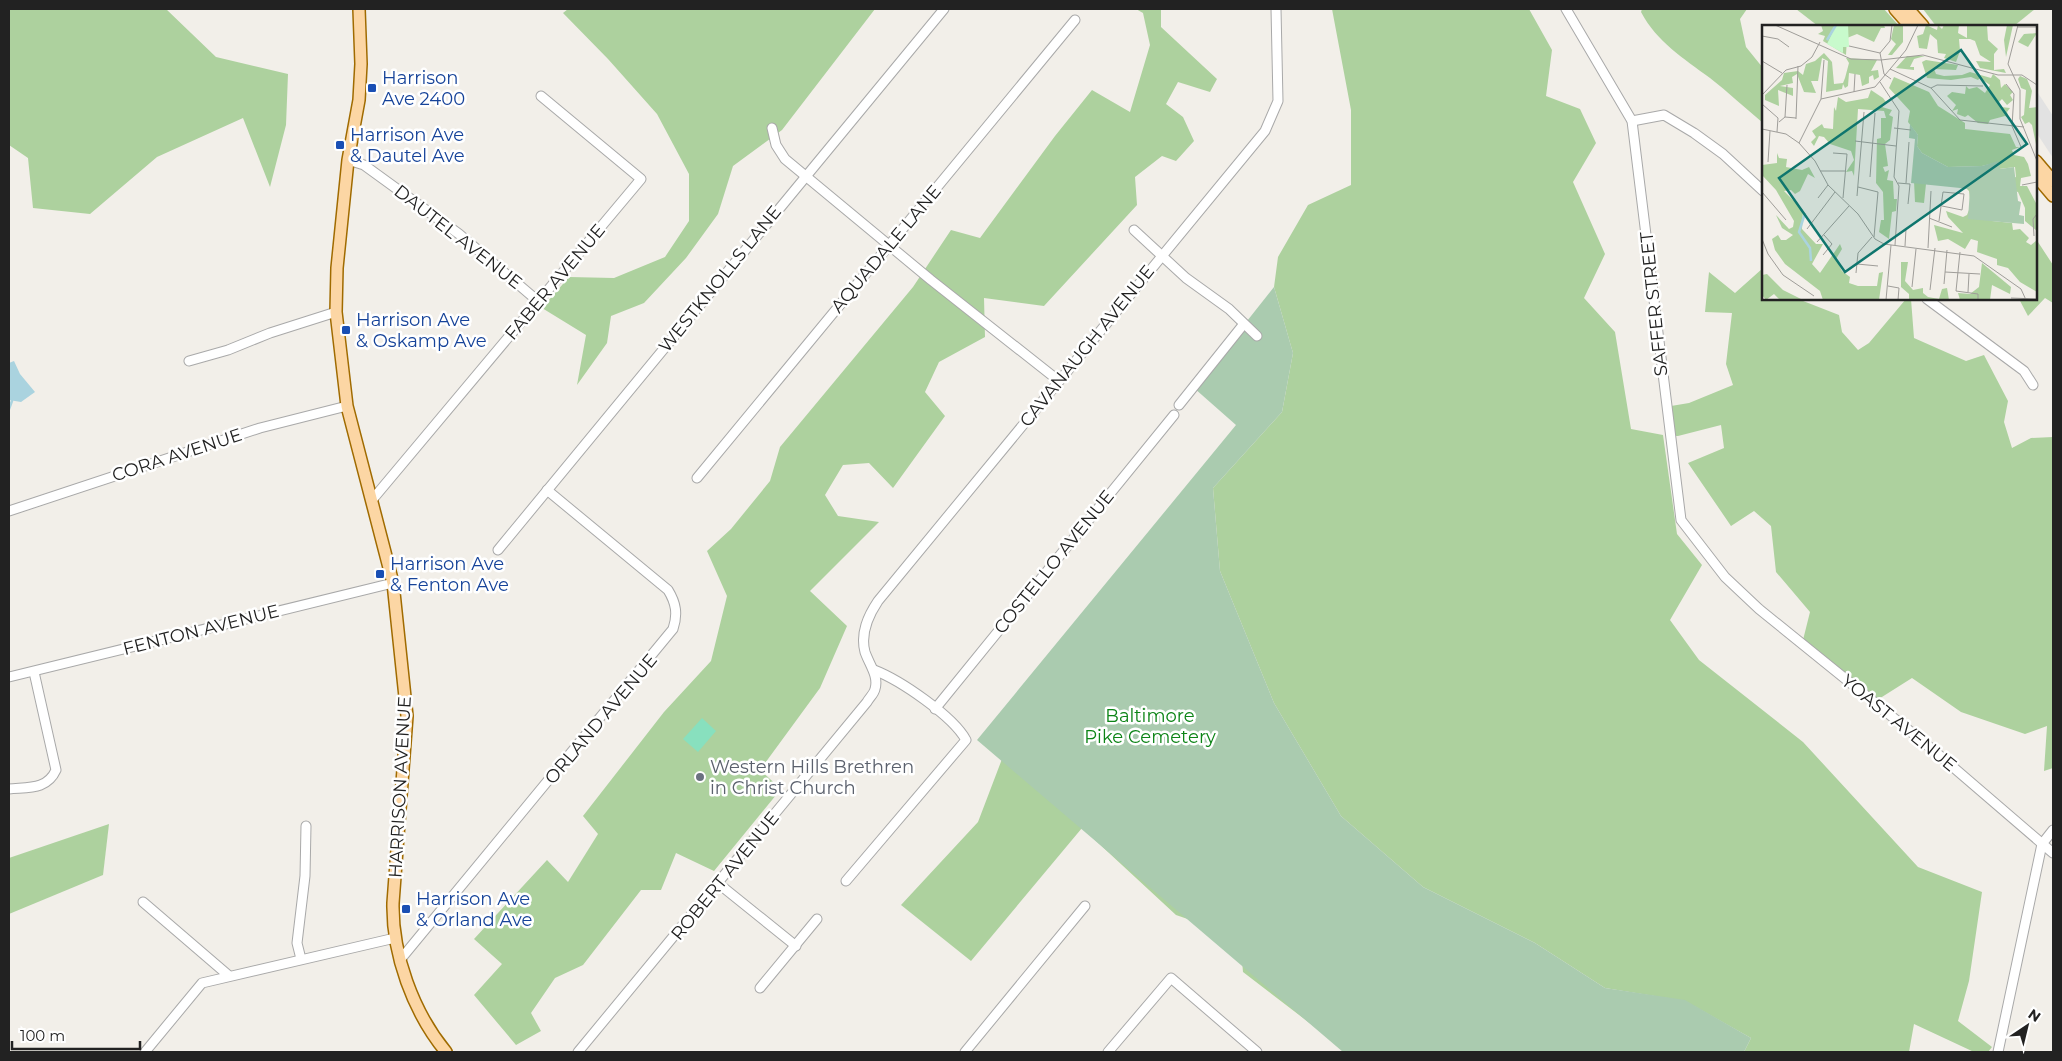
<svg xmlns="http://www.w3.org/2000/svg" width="2062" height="1061" viewBox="0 0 2062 1061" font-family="Montserrat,sans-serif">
<rect width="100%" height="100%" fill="#f2efe9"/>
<g fill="#add19e">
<path d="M9 9H166L216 57 288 74 286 125 270 187 243 118 157 157 90 214 33 208 28 158 9 145Z"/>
<path d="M568 9H875L782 130 733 166 718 214 686 258 644 303 611 316 607 343 577 385 586 335 542 308 569 277 614 278 665 257 689 221V174L657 114 608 59 563 13Z"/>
<path d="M1136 9H1161V27L1217 79 1210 92 1178 82 1166 104 1183 117 1194 141 1176 161 1162 156 1135 177 1137 205 1044 306 984 298 985 337 939 362 925 392 945 416 893 488 869 463 843 465 825 495 838 516 879 522 810 591 847 626 820 688 760 770 781 789 714 871 676 853 661 890H641L583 965 555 978 531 1013 541 1031 516 1045 474 995 502 964 474 939 547 860 568 882 598 834 583 816 664 712 711 661 727 596 707 551 731 529 770 481 780 447 913 287 951 230 980 238 1055 136 1092 90 1130 112 1150 45 1143 13Z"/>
<path d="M1332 9H1529L1552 50 1546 96 1580 109 1596 143 1573 182 1605 254 1584 298 1615 332 1631 429 1663 435 1677 534 1702 565 1670 620 1699 660 1803 742 1918 867 1982 892 1969 981 1958 1021 1992 1047 1988 1052H1974L1914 1024 1909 1052H1744L1751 1038 1685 1001 1605 988 1535 943 1423 887 1341 816 1274 703 1220 571 1213 488 1282 412 1293 353 1274 287 1278 257 1308 205 1351 185V110Z"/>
<path d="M1642 9H1747L1740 19 1746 47 1763 68V123C1745 108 1728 92 1710 78 1683 58 1657 42 1641 12Z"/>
<path d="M1796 9H1884L1899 26H1818Z"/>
<path d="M1923 9H2035L2014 26H1936Z"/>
<path d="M2036 239 2053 265V303L2045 298 2028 316 2019 299H2036Z"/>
<path d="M1763 268V299H1798L1839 315 1842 332 1858 350 1869 343 1906 299H1911L1914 338 1966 361 1984 355 2008 401 2004 422 2012 448 2031 438 2053 437V768L2044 771 2047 726 2025 734 1961 712 1912 678 1874 702 1802 644 1810 612 1776 572 1771 526 1754 511 1731 526 1688 463 1724 448 1721 425 1678 436H1669L1665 407 1689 403 1733 385 1726 364 1732 313 1705 312 1709 272 1735 293Z"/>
<path d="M1113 593 1314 876 1425 959 1500 1045V1052H1362L1361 1032 1320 1031 1243 972 1240 937 1176 915 1082 828 971 961 901 905 978 822 1010 738Z"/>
<path d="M109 824 103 875 9 914V858Z"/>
</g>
<path fill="#aacbaf" d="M1274 287 1293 353 1282 412 1213 488 1220 571 1274 703 1341 816 1423 887 1535 943 1605 988 1685 1000 1751 1038 1744 1052H1343L977 740 1236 425 1194 388Z"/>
<path fill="#88e0be" d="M702 718 716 731 698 752 683 739Z"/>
<path fill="#e2e2e2" d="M2036 90 2053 116V158L2036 132Z"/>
<path fill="#aad3df" d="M14 361 20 374 35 392 21 402 9 400V363Z"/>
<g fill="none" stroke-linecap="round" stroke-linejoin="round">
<path stroke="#aad3df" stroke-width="2.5" d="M9 409 12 401"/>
<g stroke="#a9a9a9" stroke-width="11">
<g id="minor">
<path d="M1566 9 1632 121 1681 520 1725 577 1759 609 1932 749 2053 853"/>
<path d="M1632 121 1664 115 1694 133 1723 154 1763 191"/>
<path d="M772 128 776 145 785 159 931 280 1059 381"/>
<path d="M348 160 364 165 459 234 539 302"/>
<path d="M1134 230 1186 278 1229 309 1257 336"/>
<path d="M1927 299 2024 371 2033 385"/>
<path d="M189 361 228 350 270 333 336 312"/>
<path d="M1179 405 1243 325"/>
<path d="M697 478 1075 20"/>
<path d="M372 500 641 179 541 96"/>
<path d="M9 511 260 428 347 406"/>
<path d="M498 550 944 9"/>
<path d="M9 677 393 583"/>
<path d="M935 709 1174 415"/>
<path d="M9 789C28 787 47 790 56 770L34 672"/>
<path d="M846 881 966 740C953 716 900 680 874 670"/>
<path d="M719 884 796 946"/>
<path d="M143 902 228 975"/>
<path d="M301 959 297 943 305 876 306 826"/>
<path d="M400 960 673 629C678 614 676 603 668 590L547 490"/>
<path d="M760 988 817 919"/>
<path d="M145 1052 202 983 395 938"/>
<path d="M578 1052 867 702C869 698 874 694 875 689 879 676 869 664 865 652 860 633 868 616 878 601L1265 131 1278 101 1276 9"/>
<path d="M965 1052 1085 906"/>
<path d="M1108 1052 1171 978 1257 1052"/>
<path d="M1998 1052 2042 844 2053 830"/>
</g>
</g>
<g stroke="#a06b00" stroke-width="14">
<g id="major">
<path d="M359 9 361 64 359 100 348 160 337 268 336 312 347 406 393 583 407 716 393 903C392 954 413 1012 446 1052"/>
<path d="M1895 9 1910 26"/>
<path d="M1908 9 1923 26"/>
<path d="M2036 161 2053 181"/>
<path d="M2036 176 2053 196"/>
</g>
</g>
<use href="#minor" stroke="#fff" stroke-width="9"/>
<use href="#major" stroke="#fcd6a4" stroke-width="11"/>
</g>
<g fill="#1a4fb4" stroke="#fff" stroke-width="2">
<rect x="367" y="83" width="10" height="10" rx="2.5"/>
<rect x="335" y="140" width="10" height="10" rx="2.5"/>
<rect x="341" y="325" width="10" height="10" rx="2.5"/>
<rect x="375" y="569" width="10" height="10" rx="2.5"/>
<rect x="401" y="904" width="10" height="10" rx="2.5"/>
</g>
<circle fill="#6b7280" stroke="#fff" stroke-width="2" cx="700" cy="777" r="5"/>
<g text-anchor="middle" stroke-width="5" stroke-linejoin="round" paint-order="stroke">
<g font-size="18" fill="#164399" stroke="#fff" text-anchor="start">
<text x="382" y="84">Harrison<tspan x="382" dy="21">Ave 2400</tspan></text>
<text x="350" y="141">Harrison Ave<tspan x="350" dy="21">&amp; Dautel Ave</tspan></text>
<text x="356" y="326">Harrison Ave<tspan x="356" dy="21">&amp; Oskamp Ave</tspan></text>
<text x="390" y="570">Harrison Ave<tspan x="390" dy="21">&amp; Fenton Ave</tspan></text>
<text x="416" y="905">Harrison Ave<tspan x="416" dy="21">&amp; Orland Ave</tspan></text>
</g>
<g font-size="18" fill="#222" stroke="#fff">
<text transform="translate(458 237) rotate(38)" y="6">DAUTEL AVENUE</text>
<text transform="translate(886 249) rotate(-50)" y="6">AQUADALE LANE</text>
<text transform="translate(720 279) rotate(-51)" y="6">WESTKNOLLS LANE</text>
<text transform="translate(555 282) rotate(-50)" y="6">FABER AVENUE</text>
<text transform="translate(1654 304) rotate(-96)" y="6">SAFFER STREET</text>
<text transform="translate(1087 346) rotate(-51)" y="6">CAVANAUGH AVENUE</text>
<text transform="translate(177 455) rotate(-18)" y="6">CORA AVENUE</text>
<text transform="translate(1054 562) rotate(-51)" y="6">COSTELLO AVENUE</text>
<text transform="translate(201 630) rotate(-14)" y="6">FENTON AVENUE</text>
<text transform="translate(601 719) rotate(-50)" y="6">ORLAND AVENUE</text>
<text transform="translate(1899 723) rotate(39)" y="6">YOAST AVENUE</text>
<text transform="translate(400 787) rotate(-87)" y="6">HARRISON AVENUE</text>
<text transform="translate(725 876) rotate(-51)" y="6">ROBERT AVENUE</text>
</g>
<g font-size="18" fill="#0c8416" stroke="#fff">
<text x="1150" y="722">Baltimore<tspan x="1150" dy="21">Pike Cemetery</tspan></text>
</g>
<g font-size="18" fill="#5b616d" stroke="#fff" text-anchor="start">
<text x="710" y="773">Western Hills Brethren<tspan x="710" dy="21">in Christ Church</tspan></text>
</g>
</g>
<g transform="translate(1762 25)">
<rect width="275" height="275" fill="#f2efe9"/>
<path d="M59 0H122L123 3H119L112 17 95 9 85 13 84 30 61 16 63 11 56 9 61 6ZM132 0H141V17L130 30H126L134 19 129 14ZM164 0 175 5 176 0 180 4 182 0H197L196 8 205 13V0H225L226 15 236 24 232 29V45L242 44 244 48 218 43 214 36 229 37 218 30 213 16 208 14H197L198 26 194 37 182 33 184 29 176 28 175 15 168 9 165 24 157 23 155 11 161 9ZM245 0H251L244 32 242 15ZM275 8 266 22 256 17 262 9ZM62 28 70 37 72 59 81 58 83 53 87 38 84 33 115 35 109 46 116 45 117 52 112 55 111 50 107 52V58L100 61 98 50 87 48 86 61 83 63 81 59 80 64 64 67 66 36 60 33 56 56H49L54 68 42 67 35 49 30 52 31 58 18 61 31 63V71L16 65 17 81 3 75V70L20 55 22 48 36 46 41 50 44 39 53 36ZM145 31H163L152 34 148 42H152V45L134 43ZM164 35 196 40 194 45 172 44 174 49 182 51 200 50 208 47 229 53 231 49 238 55 239 63 243 59 251 67 248 70 251 75 245 80 240 74 237 77 239 82 248 83 245 87 247 93 243 91 228 95 226 99 216 98 206 90 203 92 195 89 196 84 190 86 194 80 185 71 190 67 203 69 204 61 207 64 215 62 223 68 228 60 218 53 216 55 209 52 189 55 165 53 160 37ZM258 51 265 54 270 66 267 83 275 82V124L270 100 267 97 263 99 259 92 262 90 264 65 259 63 256 54ZM132 52 167 67 176 81 203 98V104L248 109 254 122H258L250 125 252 130 262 132 266 139 269 151 259 153 258 161H265L275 180V206L263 196V183L256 167 240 163 245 155 254 152 253 142 237 144 236 137 220 141 186 142 160 128 155 121 156 110 146 97 148 86 127 63ZM109 65 121 73 124 77 120 82 130 85 127 90 131 92 128 115 123 119 126 141 121 142 123 147 127 145 125 155 131 156 132 174H135L134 186 130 187 127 214 117 207 119 195H122L121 167 114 158 115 114 119 113V93H124L122 86 96 84 92 151 90 146 84 147 92 135 89 126 68 119 62 112 57 111 52 121 49 117 54 112 50 106 60 99 62 103 71 104 72 82 74 86 76 72 84 77 106 73ZM15 128 17 133 25 134 24 142 40 145 47 142 53 153 46 149 38 166 33 169 29 165 22 166 41 185 40 204 54 219H61L50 239 58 248 78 219 80 224 74 234 80 246 88 252 87 258 96 261H115L117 248 121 247 117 275H61L58 266 23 239 13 225 10 214 16 210 19 215H24L31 210 20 203 14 190 27 204 31 202 32 196 14 165 0 150V140L15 138ZM203 150 230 196 250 198 251 205 258 204 267 213 264 217 269 220 275 215V267L258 257 246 243 235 240V234L215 227 216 216 209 214 203 224 186 214 176 216 172 200 201 208 186 192 184 186 201 192 205 190 209 180 207 166 201 160 164 159 162 178 153 177 152 156ZM139 237H146L143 256 151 265 161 263V268L166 272 177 274 180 264 185 263 187 275H147V269L139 262ZM220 238 249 262 248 269 230 260 228 275H198L196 268 208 269 217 262ZM5 249 21 265 41 275H18L12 269 4 275 0 270V250Z" fill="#add19e"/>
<path d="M148 99 156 110 155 121 160 128 186 142 220 141 236 136 238 144 252 142 256 176 259 177 257 190 262 191V199L206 194 208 164 149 158 153 114 147 113Z" fill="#aacbaf"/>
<path d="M74 0H86L87 22H81V28L65 19Z" fill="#c8facc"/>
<path fill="none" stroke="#aad3df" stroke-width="2.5" d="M65 15 74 0M43 188 37 207 48 223 49 236"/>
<path fill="none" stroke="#9f9d99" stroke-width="1" d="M13 0 89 34 119 35 161 30 236 50H260L275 60M256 0 246 39 258 65V94L275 136M255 2H275M0 11 16 14 27 22M87 21 118 28M118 28 128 16 130 0M118 28 122 49 129 54M0 36 20 48M128 44 169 63 198 95 262 102M118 57 137 86 132 152 137 161 133 220M244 59 252 69 250 101 259 122M169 63 175 60 221 61M92 67 93 49M0 70 24 45 39 41 50 32 58 17M59 74 62 35M0 79 16 93 15 107M23 92 25 60M34 94 36 41M17 97 23 92 34 93M132 103 149 105M0 104 24 109 37 118 53 136 66 160 96 189 113 214 122 219 212 231 259 264 264 275M93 116 134 121M37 118 59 74 113 62 144 25 156 0M71 128 85 129 81 173M6 137 8 106M58 146H84M108 152 113 88M136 158 148 159 146 179M144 158 147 117M260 160 275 157M96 162 116 167 112 212M0 167 24 195M95 171 102 87M56 173 66 160M167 193 190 202M177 196 181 167 202 169 200 185 180 181M45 204 73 167M272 211 271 194 275 189M0 214 6 229 21 250 52 271M55 217 87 181M143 221 144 204M166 223 169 166M61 230 70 219 62 210M95 239 116 241M183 247 218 249M94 248 96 228 110 212M182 259 185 225M126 261 137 263 136 275M150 262 154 224M168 265 173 223M194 266 198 227M194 266 216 269V275M206 267 207 249M249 273 275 274M124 275 129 220"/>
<path fill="#0f766e" fill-opacity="0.15" stroke="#0f766e" stroke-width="2.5" d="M199 25 265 119 83 247 17 153Z"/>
<rect width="275" height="275" fill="none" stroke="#222" stroke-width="2.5"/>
</g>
<rect width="2062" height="1061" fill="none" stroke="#222222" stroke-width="20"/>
<g transform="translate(2027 1026) rotate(35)" stroke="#ffffff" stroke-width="4" paint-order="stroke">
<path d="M0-4L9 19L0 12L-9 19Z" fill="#222222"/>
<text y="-8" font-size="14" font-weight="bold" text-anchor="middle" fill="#222222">N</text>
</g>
<path d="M12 1041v8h128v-8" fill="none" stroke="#222222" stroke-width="2.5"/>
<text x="20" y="1041" font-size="15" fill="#222222" stroke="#ffffff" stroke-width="4" paint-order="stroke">100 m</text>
</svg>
